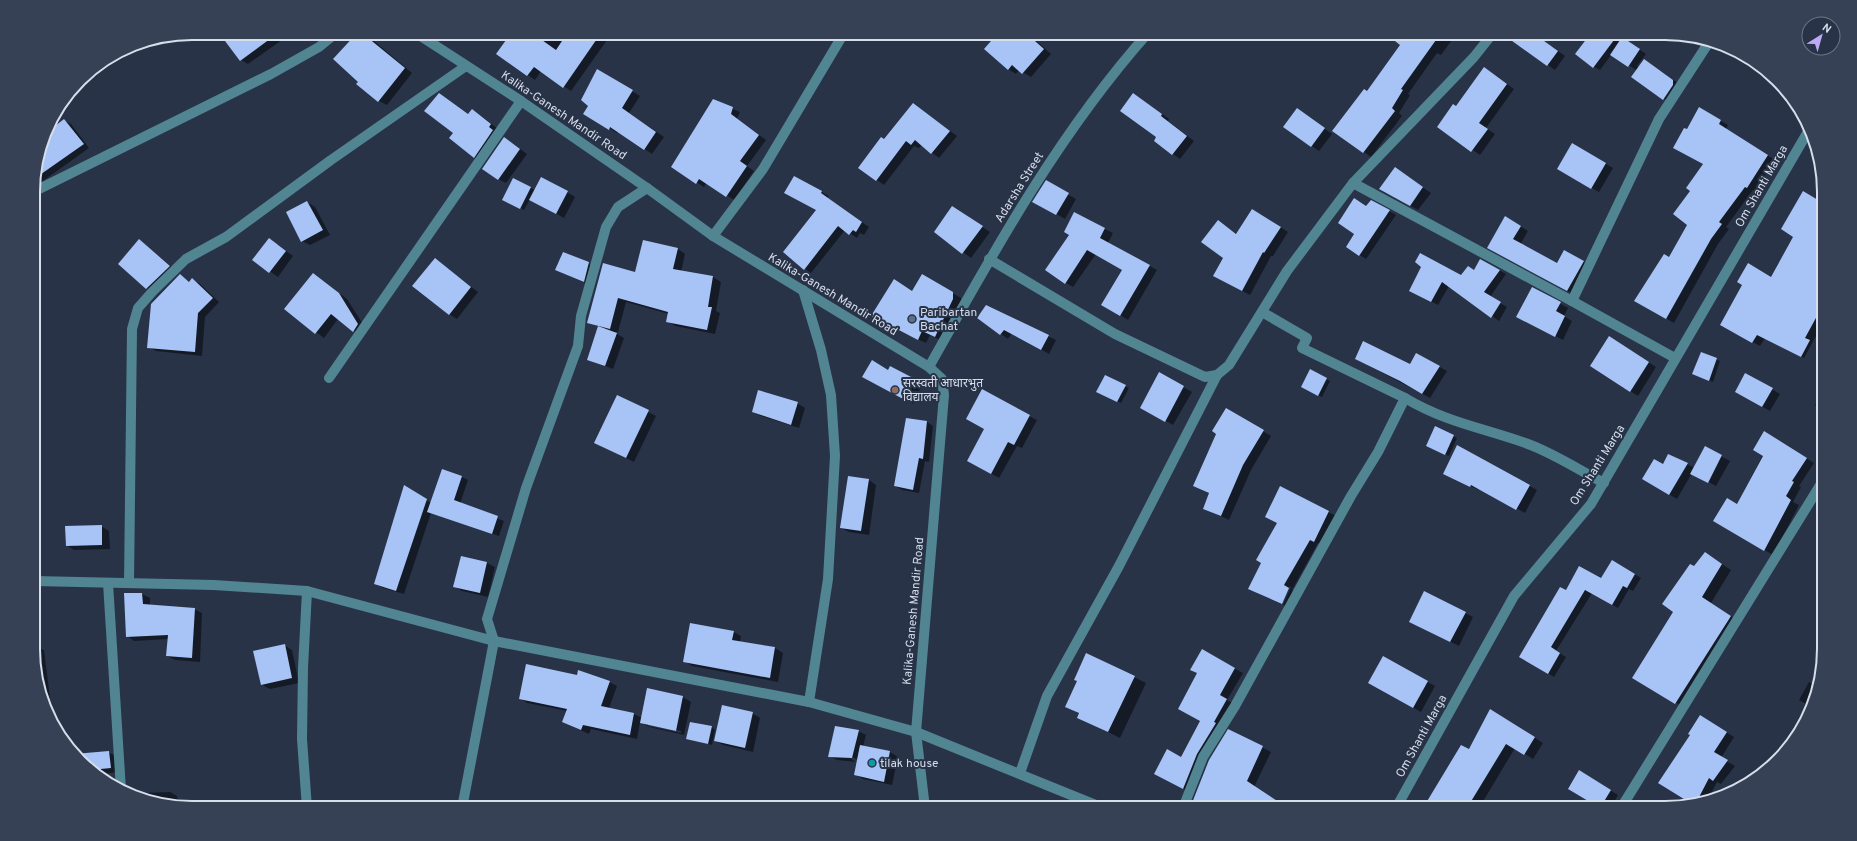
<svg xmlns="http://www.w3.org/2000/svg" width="1857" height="841" viewBox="0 0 1857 841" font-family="Overpass,'Noto Sans Devanagari',sans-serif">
<rect width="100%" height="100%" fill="#283348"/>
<g fill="#0007" fill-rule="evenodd">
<path d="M220 33H292L248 64 241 60Z"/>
<path d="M359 33 368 36 412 73 387 105 379 101 359 82Z"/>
<path d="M512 33H612L571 91 541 71 535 80 498 54Z"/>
<path d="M999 33H1028L1051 54 1031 77 1019 70 1016 74 1008 69Z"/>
<path d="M1121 33H1135L1131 39Z"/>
<path d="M1418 33H1457L1441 55 1437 53 1408 94 1410 95 1399 113 1402 116 1371 157 1364 152 1367 92Z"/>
<path d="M1519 33H1533L1565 56 1555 70 1513 41Z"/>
<path d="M1592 33H1616L1646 54 1637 66 1639 68 1644 60 1681 85 1672 104 1632 77 1636 70 1612 54 1600 70 1594 67Z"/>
<path d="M1484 68 1514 89 1486 128 1495 134 1480 155 1438 126 1456 107Z"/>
<path d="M598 70 640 96 629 113 664 137 652 154 618 131 617 133 585 114 590 105Z"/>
<path d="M439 94 469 115 472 110 480 115 498 129 482 161 474 157 455 133Z"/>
<path d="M1134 94 1169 119 1168 121 1194 141 1180 159 1155 141 1158 137Z"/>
<path d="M713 100 740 112 737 119 766 140 747 166 754 171 734 200 707 182 704 187 672 167Z"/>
<path d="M913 104 957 136 939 158 922 145 919 148 914 146 884 185 877 180 884 140Z"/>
<path d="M1700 109 1728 125 1726 129 1775 160 1755 192 1753 190 1726 227 1729 229 1718 244 1674 323 1636 301 1669 259 1689 224 1691 191 1704 164 1687 131Z"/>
<path d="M1305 114 1332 134 1319 151 1284 127Z"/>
<path d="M64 121 71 124 89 148 36 186 33 184V182L46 134Z"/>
<path d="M512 143 527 154 506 183 498 179Z"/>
<path d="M1572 144 1613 168 1599 192 1558 169Z"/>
<path d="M1395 168 1431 193 1418 210 1388 193Z"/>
<path d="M794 177 829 196 827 198 869 227 864 235 860 233 857 238 845 230 811 273 805 269 817 210Z"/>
<path d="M513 179 535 190 567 192 575 197 564 218 530 199 524 210 503 199Z"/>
<path d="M1046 182 1076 199 1065 219 1034 201Z"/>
<path d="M1803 193 1823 260V323L1804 358 1765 338 1760 346 1721 325 1743 284 1772 278 1794 236Z"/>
<path d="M1371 201 1396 215 1366 259 1347 247Z"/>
<path d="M307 202 315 207 330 235 310 245 302 241Z"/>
<path d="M960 212 990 232 971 258 935 232Z"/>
<path d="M1075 214 1113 233 1108 243 1157 270 1128 320 1102 304 1124 270 1096 254 1073 287 1066 283 1070 234Z"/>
<path d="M1260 214 1288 232 1273 256H1271L1250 295 1222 280 1224 258 1218 221 1237 234Z"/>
<path d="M1506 217 1528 231 1520 245 1557 265 1565 251 1591 266 1575 295 1496 252Z"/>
<path d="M139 240 177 271 155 292 147 288Z"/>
<path d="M277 244 293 256 278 277 254 260Z"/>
<path d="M678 249 685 254 681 272 713 277 721 282 716 311 720 313 715 334 675 326 668 321 669 314 626 302 618 332H614L624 338 613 369 588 359 599 327 589 322 636 273Z"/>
<path d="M563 253 597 268 592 286 556 270Z"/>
<path d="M435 259 478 292 457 319 449 314Z"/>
<path d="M1481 260 1506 274 1490 297 1507 307 1499 321 1449 286 1438 305 1417 294 1423 266 1462 276 1475 270Z"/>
<path d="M314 274 347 299 366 329 361 336 338 319 324 338 285 309Z"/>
<path d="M180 276 190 282 192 279 200 284 219 302 205 317 202 356 156 351 149 347Z"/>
<path d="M922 276 961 298V304L943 341 930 335 926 343 895 329 873 315 912 292Z"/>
<path d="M1532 288 1568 308 1564 316 1572 321 1563 340 1526 321Z"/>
<path d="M978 318 1048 336 1056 340 1049 354 1012 333 1008 339Z"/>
<path d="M1617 342 1656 367 1638 396 1630 391Z"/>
<path d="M1701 353 1720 361 1713 382 1693 374Z"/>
<path d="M1416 354 1447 371 1430 398 1356 359 1410 365Z"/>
<path d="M891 368 922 385 913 404 871 381 889 371Z"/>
<path d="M1310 371 1330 381 1322 397 1305 389Z"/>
<path d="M1160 374 1192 392 1173 425 1141 407Z"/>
<path d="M1746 374 1780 394 1770 411 1736 392Z"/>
<path d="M1125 386 1129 388 1121 403 1101 393Z"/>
<path d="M1823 391V410L1815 405Z"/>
<path d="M618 397 656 416 634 462 603 447Z"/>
<path d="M797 403 805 408 799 428 761 416 753 412Z"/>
<path d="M1226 409 1271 436 1251 470 1229 520 1204 508 1210 494 1195 486Z"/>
<path d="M1029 416 1037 420 1022 448 1017 446 999 478 976 465Z"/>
<path d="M927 422 933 426 929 462 925 461 919 493 902 490 895 486Z"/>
<path d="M1436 427 1457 438 1449 456 1431 448Z"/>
<path d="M1772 437 1814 463 1799 486 1801 487 1793 502 1799 505 1773 555 1715 521 1737 505Z"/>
<path d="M1458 446 1537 490 1525 513 1480 488 1479 490 1452 478Z"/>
<path d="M1706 448 1730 461 1716 486 1692 473 1677 499 1643 479 1687 464 1695 468Z"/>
<path d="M462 477 468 480 460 504 504 521 499 536 431 513 404 594 383 588 375 584 404 487 431 503Z"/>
<path d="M869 480 876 485 869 535 849 532 841 528Z"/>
<path d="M1281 488 1336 516 1322 545 1318 543 1292 590 1297 593 1290 608 1283 605 1291 587H1289L1281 604 1257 593 1262 563 1278 523Z"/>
<path d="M101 526 109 531 110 549 74 550 66 545Z"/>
<path d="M1705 553 1731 570 1711 603 1740 622 1685 708 1634 678 1674 611 1695 567Z"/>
<path d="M1613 561 1641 578 1633 591 1629 589 1618 608 1592 593 1556 651 1566 657 1554 677 1520 656 1566 591 1601 580Z"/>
<path d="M487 563 495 567 488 597 462 591 455 587Z"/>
<path d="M125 594H142L150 598V606L194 609 202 613 200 662 175 660 167 656 168 639 134 641 127 636Z"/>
<path d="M1465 613 1473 617 1459 646 1418 626Z"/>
<path d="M734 632 741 636 740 642 775 648 783 653 778 682 692 666 684 661Z"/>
<path d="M284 645 292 650 299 683 270 689 262 685Z"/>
<path d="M34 646 44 650 50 698 42 699 34 670Z"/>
<path d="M1202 651 1243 673 1227 700 1234 704 1205 759 1191 793 1163 778 1182 758 1201 721 1198 673Z"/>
<path d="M1383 658 1435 686 1421 712 1369 683Z"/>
<path d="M1134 677 1146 683 1120 738 1078 717 1080 714 1066 706Z"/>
<path d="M609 682 617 686 609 708 634 714 642 718 648 690 683 697 691 702 684 735 649 727 640 722 637 739 591 729 589 734 563 722 567 711 527 703 520 698ZM648 724 681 731V733L648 726Z"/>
<path d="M1809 682 1817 686 1812 707 1799 700Z"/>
<path d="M752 713 760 718 753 752 723 745 715 741Z"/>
<path d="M1499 715 1543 743 1533 759 1515 748 1479 808H1424Z"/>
<path d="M1708 721 1734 737 1721 758 1735 766 1721 784 1717 782 1707 801 1693 804 1660 783Z"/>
<path d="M712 727 715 730 712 745 687 738Z"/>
<path d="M1229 730 1271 752 1254 787 1191 808Z"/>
<path d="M858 731 866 735 863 747 890 752 898 757 892 785 863 779 855 774 858 760 848 755 847 756 856 762 837 760 829 756Z"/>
<path d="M108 752 116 756 118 772 95 775 75 755Z"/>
<path d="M1580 772 1618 795 1611 808H1600Z"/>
<path d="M170 792 177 796 178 805 142 798V793Z"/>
<path d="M390 802 420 804 427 808H390Z"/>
</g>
<g fill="#a8c3f5">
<path d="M219 33H278L240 61Z"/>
<path d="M357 33H362L405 68 378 102 356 84 358 82 333 59Z"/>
<path d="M511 33H532L556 50 564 38 568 41 574 33H601L563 88 534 67 527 76 496 54Z"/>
<path d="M998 33H1026L1044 49 1022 74 1012 65 1008 70 984 49Z"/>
<path d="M1385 33H1441L1401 89 1403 90 1392 108 1395 111 1363 153 1332 131 1364 89 1367 91 1400 45Z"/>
<path d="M1501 33H1533L1558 51 1547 66Z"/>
<path d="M1591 33H1604L1614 40 1593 68 1575 54Z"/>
<path d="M1622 37 1640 49 1628 67 1610 55Z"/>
<path d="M1644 59 1673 80V85L1663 100 1631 77Z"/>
<path d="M1484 67 1507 84 1479 123 1488 129 1471 152 1437 127 1453 104 1456 106Z"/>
<path d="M597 69 633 90 622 108 656 132 644 150 610 127 609 130 583 114 588 106 581 100Z"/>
<path d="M439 93 468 114 472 109 491 124 489 127 493 130 474 158 449 138 453 133 424 111Z"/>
<path d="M1133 93 1162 114 1161 116 1187 136 1172 155 1154 141 1156 137 1120 111Z"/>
<path d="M713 99 733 107 731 114 759 135 740 161 747 166 726 197 699 179 696 184 671 167Z"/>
<path d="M913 103 950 131 931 154 915 140 911 145 906 141 876 181 858 168 881 137 884 139Z"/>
<path d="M1699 107 1721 120 1719 124 1768 155 1747 188 1745 187 1719 222 1722 224 1711 239 1666 319 1634 301 1664 254 1669 257 1687 225 1673 214 1690 191 1686 188 1703 164 1673 148 1684 128 1687 129Z"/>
<path d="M1297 108 1325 128 1311 147 1283 127Z"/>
<path d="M64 119 84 144 34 179 46 133Z"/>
<path d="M504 137 520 149 498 180 482 169Z"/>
<path d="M1572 143 1606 163 1591 189 1557 169Z"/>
<path d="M1395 167 1423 187 1410 206 1379 189Z"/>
<path d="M794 176 822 191 821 193 862 222 856 232 853 230 849 235 838 226 804 270 783 252 816 210 784 193Z"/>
<path d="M541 177 568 191 556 214 529 200Z"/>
<path d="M513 178 531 187 520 209 502 200Z"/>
<path d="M1046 180 1069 193 1056 215 1032 202Z"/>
<path d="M1803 191 1823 203V305L1805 338 1810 340 1801 357 1757 335 1752 343 1720 325 1742 285 1737 282 1748 263 1771 277 1793 237 1781 229Z"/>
<path d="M1354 198 1366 206 1371 200 1390 210 1359 256 1346 247 1354 234 1338 223Z"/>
<path d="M307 201 323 230 301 242 286 212Z"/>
<path d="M952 206 983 226 962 254 934 232Z"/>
<path d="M1252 209 1281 227 1264 253 1263 252 1242 291 1213 276 1223 258 1201 242 1218 220 1236 234Z"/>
<path d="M1074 212 1105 228 1100 238 1150 265 1120 316 1101 305 1122 270 1087 250 1065 284 1045 270 1069 235 1064 232Z"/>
<path d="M1505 216 1521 226 1513 239 1557 263 1564 250 1584 261 1567 291 1487 248Z"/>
<path d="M269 238 286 251 269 273 252 260Z"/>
<path d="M139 239 170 266 146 289 118 264Z"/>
<path d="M643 240 678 248 673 269 713 276 708 307H712L707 330 666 322 668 312 618 298 610 329 587 323 603 263 635 272Z"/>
<path d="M563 252 589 262 584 282 555 270Z"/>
<path d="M1420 253 1461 275 1468 266 1474 270 1480 259 1500 270 1484 292 1501 302 1491 318 1442 282 1431 302 1409 291 1421 267 1415 262Z"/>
<path d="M435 258 471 287 449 315 412 286Z"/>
<path d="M313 273 339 293 358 324 353 332 331 314 315 334 284 309Z"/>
<path d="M180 274 189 282 192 278 213 298 198 313 195 352 147 348 151 304Z"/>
<path d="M922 274 953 292V299L935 337 922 331 918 340 887 324V325L871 316 894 279 912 291Z"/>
<path d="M1532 287 1561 302 1556 311 1565 316 1555 337 1516 317Z"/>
<path d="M986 305 1049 335 1041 350 1004 330 1000 335 977 318Z"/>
<path d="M598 326 617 333 605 366 587 360Z"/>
<path d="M1609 336 1649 362 1630 392 1590 366Z"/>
<path d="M1363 341 1410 364 1416 353 1440 366 1422 394 1400 381 1355 359Z"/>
<path d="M1701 352 1717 358 1709 381 1692 374Z"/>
<path d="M872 360 888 370 890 366 915 379 905 400 862 377Z"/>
<path d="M1310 369 1327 378 1318 396 1301 387Z"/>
<path d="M1159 372 1184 386 1165 422 1140 408Z"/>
<path d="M1745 373 1773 388 1762 407 1735 392Z"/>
<path d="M1105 375 1126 385 1117 402 1096 392Z"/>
<path d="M982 389 1030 415 1014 445 1008 442 991 474 967 461 984 429 966 419Z"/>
<path d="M758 390 798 402 791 425 752 412Z"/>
<path d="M617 395 649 410 626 458 594 443Z"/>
<path d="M1226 408 1264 430 1243 465 1221 516 1203 509 1209 493 1193 486 1216 434 1212 431Z"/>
<path d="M906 418 927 421 923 459 919 458 913 490 894 486Z"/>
<path d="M1435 426 1454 435 1445 455 1426 446Z"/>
<path d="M1764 431 1807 458 1792 481 1794 482 1786 496 1791 500 1764 551 1713 521 1727 498 1737 504 1763 456 1753 450Z"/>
<path d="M1457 445 1530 485 1516 510 1471 485 1470 487 1443 474Z"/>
<path d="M1705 446 1722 455 1708 483 1690 474Z"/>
<path d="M1668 454 1688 463 1669 495 1642 479 1654 459 1663 464Z"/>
<path d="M442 469 462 476 454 500 498 516 492 534 427 512Z"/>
<path d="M848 476 869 479 861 531 840 528Z"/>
<path d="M404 485 427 499 396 591 374 584Z"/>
<path d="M1280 486 1329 511 1314 542 1310 540 1284 585 1289 588 1282 604 1248 589 1261 563 1256 560 1277 523 1265 517Z"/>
<path d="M102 525V545L66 546 65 526Z"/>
<path d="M1705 552 1722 564 1702 597 1731 616 1675 704 1632 678 1673 612 1662 604 1690 564 1694 566Z"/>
<path d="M461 556 487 562 480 593 453 587Z"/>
<path d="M1612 560 1635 574 1627 588 1623 586 1612 605 1585 590 1551 647 1560 653 1548 674 1519 657 1560 587 1566 590 1579 566 1601 578Z"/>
<path d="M1424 591 1466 612 1450 642 1409 622Z"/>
<path d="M124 593H142L143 604 195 608 192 658 166 656 168 635 126 637Z"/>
<path d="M690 623 734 631 732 640 775 647 770 678 683 662Z"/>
<path d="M285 644 292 678 261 685 253 651Z"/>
<path d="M1202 649 1235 668 1220 695 1227 699 1214 722 1216 723 1197 754 1183 789 1154 774 1167 749 1181 757 1200 721 1178 709 1197 673 1190 670Z"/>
<path d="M1086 653 1135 676 1108 732 1077 718 1079 713 1065 707 1077 681 1074 680Z"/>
<path d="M1383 656 1428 681 1413 708 1368 683Z"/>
<path d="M526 664 577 675 578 670 610 681 601 706 634 713 630 735 583 725 581 730 562 722 567 709 519 699Z"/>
<path d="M647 688 683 696 676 731 640 723Z"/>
<path d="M722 705 753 712 745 748 714 741Z"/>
<path d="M1490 709 1535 737 1524 755 1506 744 1467 808H1423L1461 745 1469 749Z"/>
<path d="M1700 715 1727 732 1714 752 1728 760 1713 781 1709 778 1696 803 1692 804 1658 783 1690 735 1688 734Z"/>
<path d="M690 722 712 726 708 744 686 739Z"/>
<path d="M835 726 859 730 852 758 828 757Z"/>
<path d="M1228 729 1263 746 1247 781 1288 808H1190L1209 760Z"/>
<path d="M860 745 890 751 884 782 854 775Z"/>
<path d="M109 751 111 768 90 770 74 754Z"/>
<path d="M1579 770 1611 790 1600 808 1568 789Z"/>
</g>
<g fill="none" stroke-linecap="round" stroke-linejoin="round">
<g stroke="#528592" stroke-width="10">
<path d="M416 33 521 101 647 188 713 236 929 367 942 379 944 395 916 732 925 808"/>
<path d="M1353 183 1572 301 1675 358"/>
<path d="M33 192 271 74 319 47 336 33"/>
<path d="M713 236 763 169 844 33"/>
<path d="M989 259 1115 334 1205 377 1217 375 1229 365 1287 271 1353 183 1474 57 1493 33"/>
<path d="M803 290 821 350 831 395 835 456 828 579 809 702"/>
<path d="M1572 301 1659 119 1709 42"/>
<path d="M1262 312 1307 338 1302 348 1405 398"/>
<path d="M929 367C994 251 1059 133 1148 33"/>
<path d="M329 378 521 101"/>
<path d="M34 581 214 585 307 591 494 641 809 702 916 732 1103 808"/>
<path d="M108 583 121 790"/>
<path d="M129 583 132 329 138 308 153 291 186 259 226 237 331 160 466 66"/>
<path d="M1020 773 1047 696 1119 566 1217 375"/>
<path d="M307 808 302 739 303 668 307 591"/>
<path d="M462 808 494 641 487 619 526 488 578 346 581 316 606 227 618 207 647 188"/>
<path d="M1183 808 1203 757 1235 706 1351 496 1378 452 1405 398C1447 423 1484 428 1528 444 1553 453 1579 470 1604 483"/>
<path d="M1396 808 1514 596 1591 504 1810 128"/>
<path d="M1621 808 1824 479"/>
</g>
</g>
<circle fill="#5c6f8a" stroke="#283348" stroke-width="1.5" cx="912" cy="319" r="4"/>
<circle fill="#8d6e63" stroke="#283348" stroke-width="1.5" cx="895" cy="390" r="4"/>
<circle fill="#0f9aa8" stroke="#283348" stroke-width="1.5" cx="872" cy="763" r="4"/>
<g text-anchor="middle" stroke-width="4" stroke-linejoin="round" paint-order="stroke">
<g font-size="12" fill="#d6ddeb" stroke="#283348">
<text transform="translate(564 115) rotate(34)" y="4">Kalika-Ganesh Mandir Road</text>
<text transform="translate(1761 186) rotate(-60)" y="4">Om Shanti Marga</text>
<text transform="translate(1019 187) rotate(-58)" y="4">Adarsha Street</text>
<text transform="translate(833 294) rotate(31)" y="4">Kalika-Ganesh Mandir Road</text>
<text transform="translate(1597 465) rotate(-58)" y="4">Om Shanti Marga</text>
<text transform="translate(913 611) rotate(-85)" y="4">Kalika-Ganesh Mandir Road</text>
<text transform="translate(1421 736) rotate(-61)" y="4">Om Shanti Marga</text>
</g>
<g font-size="12" fill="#d6ddeb" stroke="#283348" text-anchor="start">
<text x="920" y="316">Paribartan<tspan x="920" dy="14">Bachat</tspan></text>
<text x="903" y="387">सरस्वती आधारभुत<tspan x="903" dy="14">विद्यालय</tspan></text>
<text x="880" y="767">tilak house</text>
</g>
</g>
<path d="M0 0H1857V841H0ZM192 40H1665A152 152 0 0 1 1817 192V649A152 152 0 0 1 1665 801H192A152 152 0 0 1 40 649V192A152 152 0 0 1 192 40Z" fill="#364155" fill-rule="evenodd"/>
<path fill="none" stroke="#d6ddeb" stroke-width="2" d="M192 40H1665A152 152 0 0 1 1817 192V649A152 152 0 0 1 1665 801H192A152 152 0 0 1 40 649V192A152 152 0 0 1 192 40Z"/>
<g transform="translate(1821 36) rotate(37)"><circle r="19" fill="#283348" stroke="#6e7789"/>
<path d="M0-3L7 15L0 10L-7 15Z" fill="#bda9f5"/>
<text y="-6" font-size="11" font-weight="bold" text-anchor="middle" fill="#d6ddeb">N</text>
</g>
</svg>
